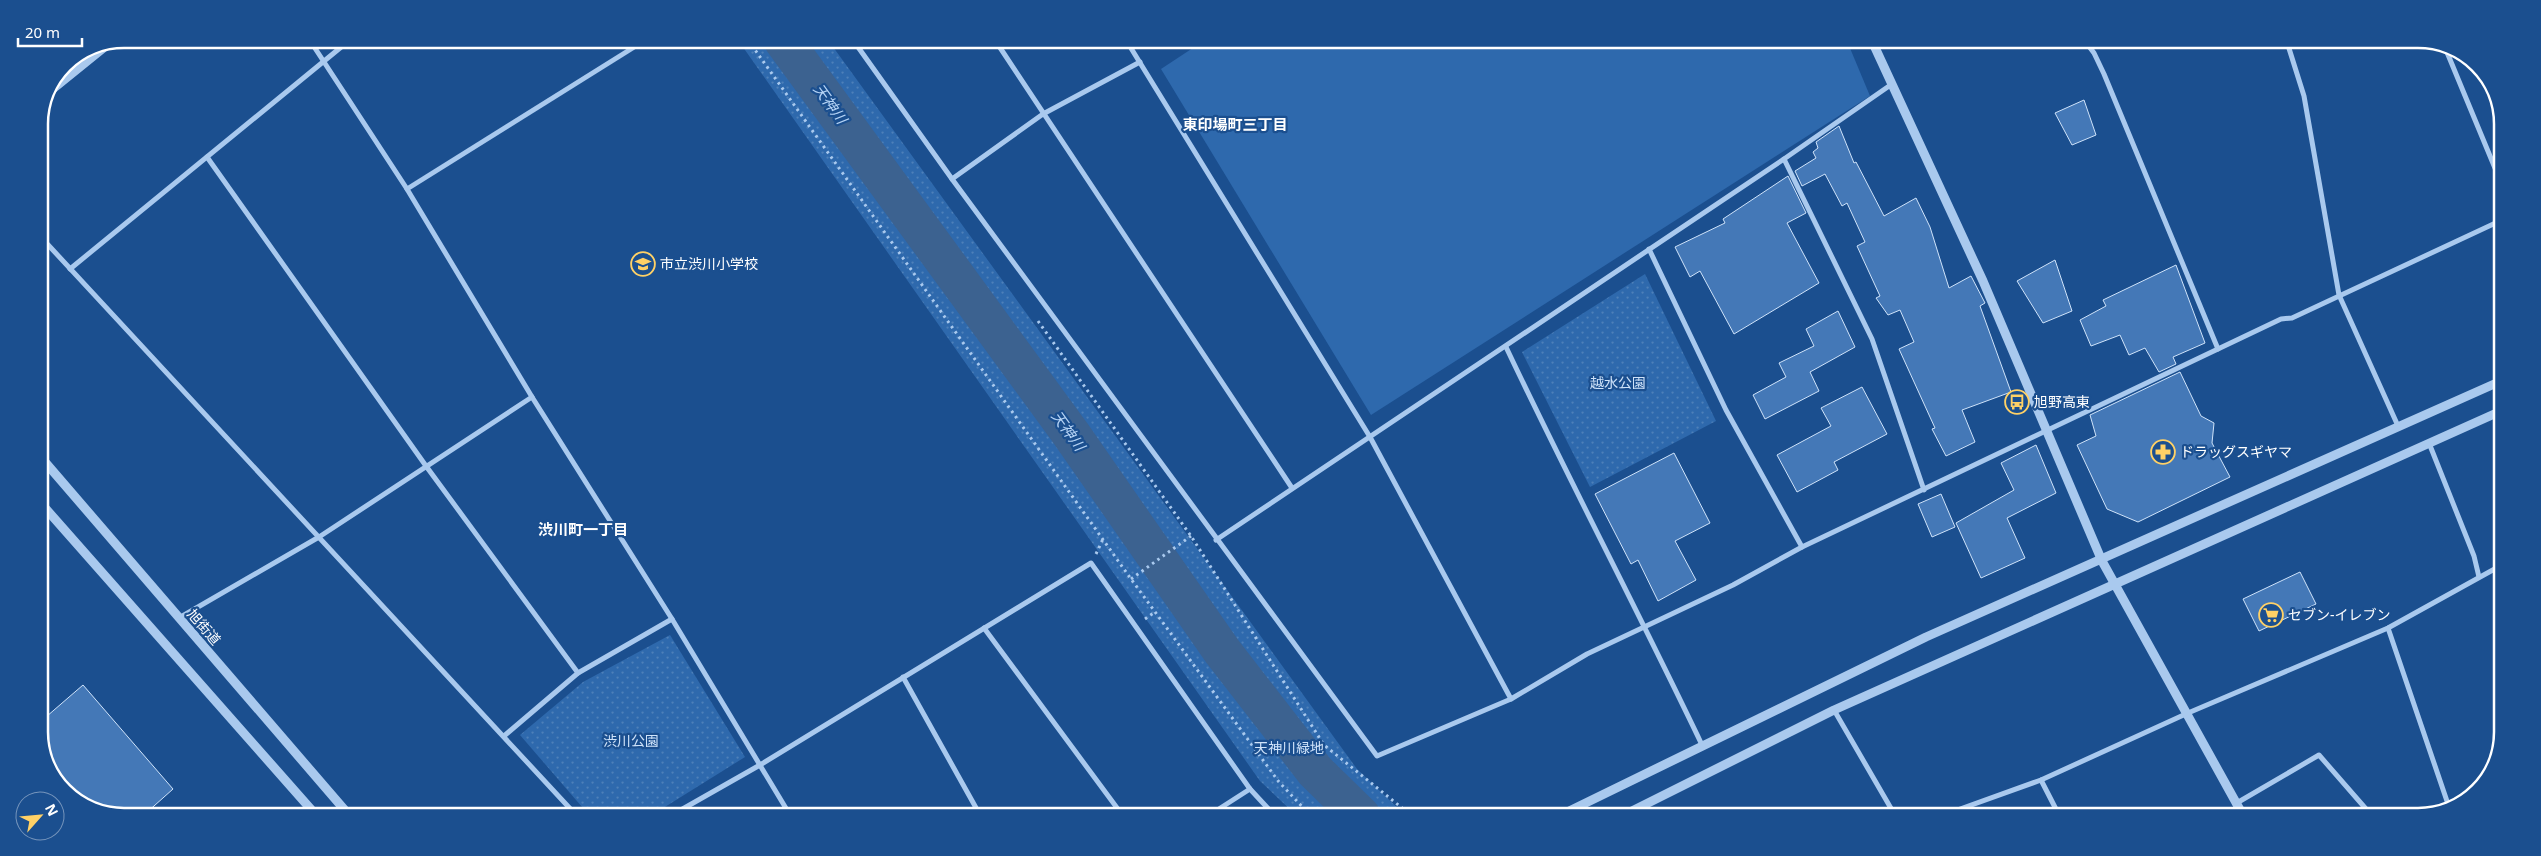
<svg xmlns="http://www.w3.org/2000/svg" width="2541" height="856" viewBox="0 0 2541 856" font-family="'Noto Sans','Noto Sans JP',sans-serif">
<defs>
<pattern id="park-dots" width="8" height="8" patternUnits="userSpaceOnUse" patternTransform="scale(1.25)"><rect width="8" height="8" fill="#2e69ad"/><path d="M2 2h.1M6 6h.1" fill="none" stroke="#4d80b9" stroke-width="1.8" stroke-linecap="round"/></pattern>
</defs>
<rect width="100%" height="100%" fill="#1b4f8f"/>
<path fill="#2e69ad" d="M1205 40 1847 41 1870 96 1371 415 1161 69Z"/>
<g fill="url(#park-dots)">
<path d="M738 40H828L1357 769 1406 816H1297L1260 781Z"/>
<path d="M1645 274 1716 421 1590 487 1522 352Z"/>
<path d="M670 635 745 757 652 815H589L520 735 583 682Z"/>
</g>
<g fill="none" stroke-linecap="round" stroke-linejoin="round">
<path stroke="#3c6290" stroke-width="39" d="M783 40 1071 434 1222 651 1315 771 1361 816"/>
</g>
<g fill="#4478b7" stroke="#cfe3fa">
<path d="M2084 100 2096 135 2072 145 2055 113Z"/>
<path d="M1839 126 1854 163 1856 162 1884 216 1916 198 1930 227 1949 288 1971 276 1985 303 1980 306 2011 392 1962 410 1975 442 1946 456 1932 429 1935 428 1899 349 1914 342 1900 310 1888 315 1876 298 1880 296 1857 246 1865 242 1847 203 1842 206 1825 174 1802 186 1795 171 1816 158 1813 152 1818 148 1816 142Z"/>
<path d="M1788 176 1806 213 1787 223 1819 283 1734 334 1700 271 1690 277 1675 247 1725 223 1723 219Z"/>
<path d="M2055 260 2072 311 2043 323 2017 281Z"/>
<path d="M2176 265 2205 343 2173 357 2176 364 2159 372 2145 348 2129 355 2120 335 2091 346 2080 320 2106 306 2103 300Z"/>
<path d="M1838 311 1855 347 1810 372 1819 391 1765 419 1753 395 1786 377 1779 363 1814 346 1806 329Z"/>
<path d="M2180 372 2201 416 2214 423 2212 443 2230 477 2138 522 2107 509 2077 445 2096 436 2090 415Z"/>
<path d="M1862 387 1887 434 1834 462 1838 470 1797 492 1777 455 1831 426 1821 408Z"/>
<path d="M2036 445 2056 493 2007 518 2025 558 1981 578 1956 523 2014 490 2001 463Z"/>
<path d="M1674 453 1710 523 1675 541 1696 580 1658 601 1638 560 1631 564 1595 494Z"/>
<path d="M1941 494 1955 527 1932 537 1918 504Z"/>
<path d="M2300 572 2316 604 2259 631 2243 599Z"/>
<path d="M83 685 173 789 145 814H101L56 784 39 738V723Z"/>
</g>
<g fill="none" stroke-linecap="round" stroke-linejoin="round">
<g stroke="#a9c9ee" stroke-width="3" stroke-dasharray="2.5 4" stroke-linecap="butt">
<path d="M748 40 1131 579 1279 782 1311 816"/>
<path d="M1038 321 1191 536 1324 745 1412 816"/>
<path d="M1096 554 1103 539"/>
<path d="M1131 579 1191 536"/>
<path d="M1145 619 1155 612"/>
</g>
<g stroke="#a9c9ee" stroke-width="5">
<path d="M309 39 407 189 532 397 672 619 790 815"/>
<path d="M853 40 952 179 1377 756 1511 699 1587 654 1733 585 1802 547 2281 319 2292 318 2502 220"/>
<path d="M995 40 1292 488"/>
<path d="M1126 40 1370 437 1511 699"/>
<path d="M2085 41 2094 53 2104 74 2218 349"/>
<path d="M2287 42 2304 96 2339 295 2398 426"/>
<path d="M2444 45 2502 185"/>
<path d="M207 157 426 466 578 673"/>
<path d="M1784 159 1872 339 1924 490"/>
<path d="M952 179 1043 114 1140 62"/>
<path d="M407 189 647 39"/>
<path d="M39 235 576 815"/>
<path d="M1649 249 1726 410 1802 547"/>
<path d="M70 269 351 39"/>
<path d="M1506 347C1569 480 1638 611 1702 745"/>
<path d="M2429 443 2474 556 2479 577"/>
<path d="M1216 540 1784 159 1892 84"/>
<path d="M179 618 319 537 532 397"/>
<path d="M984 628 1123 816"/>
<path d="M2388 628 2449 807"/>
<path d="M903 677 980 815"/>
<path d="M1834 710 1896 817"/>
<path d="M504 736 578 673 672 619"/>
<path d="M2041 780 2060 817"/>
<path d="M2235 804 2319 755 2373 817"/>
<path d="M672 815 760 765 1091 563 1250 789 1275 816"/>
<path d="M1208 816 1250 789"/>
<path d="M1938 817 2041 780 2188 713 2388 628 2500 566"/>
</g>
<g stroke="#a9c9ee" stroke-width="9">
<path d="M1872 41 1983 281 2102 561 2244 817"/>
<path d="M44 96 112 41"/>
<path d="M39 455 349 815"/>
<path d="M39 501 316 815"/>
<path d="M1559 816 1926 637 2501 381"/>
<path d="M1622 816 1834 710 2501 411"/>
</g>
</g>
<defs>
<g id="school-ring" transform="scale(1.25)"><circle r="9.5" fill="#1b4f8f" stroke="#ffd166" stroke-width="1.5"/><path d="M0-5L7-2L0 1L-7-2ZM-4 1L0 2.5L4 1V4Q0 6-4 4Z" fill="#ffd166"/></g>
<g id="bus-ring" transform="scale(1.25)"><circle r="9.5" fill="#1b4f8f" stroke="#ffd166" stroke-width="1.5"/><path d="M-5-6H5V4H4V6H2V4H-2V6H-4V4H-5ZM-3.5-4V0h7V-4ZM-3.5 1.2v1.5H-2V1.2ZM2 1.2v1.5H3.5V1.2Z" fill="#ffd166"/></g>
<g id="pharmacy-ring" transform="scale(1.25)"><circle r="9.5" fill="#1b4f8f" stroke="#ffd166" stroke-width="1.5"/><path d="M-2-6h4v4h4v4h-4v4h-4v-4h-4v-4h4Z" fill="#ffd166"/></g>
<g id="supermarket-ring" transform="scale(1.25)"><circle r="9.5" fill="#1b4f8f" stroke="#ffd166" stroke-width="1.5"/><path d="M-6-5.5h2.5l.6 2H6L4.5 2H-2.5L-4.4-4H-6ZM-1.5 3.2a1.3 1.3 0 1 0 .1 0ZM3 3.2a1.3 1.3 0 1 0 .1 0Z" fill="#ffd166"/></g>
</defs>
<g fill-rule="evenodd">
<use href="#school-ring" x="643" y="264"/>
<use href="#bus-ring" x="2017" y="402"/>
<use href="#pharmacy-ring" x="2163" y="452"/>
<use href="#supermarket-ring" x="2271" y="615"/>
</g>
<g text-anchor="middle" stroke-width="4.5" stroke-linejoin="round" paint-order="stroke">
<g font-size="14" fill="#fff" stroke="#1b4f8f" text-anchor="start">
<text x="660" y="269">市立渋川小学校</text>
<text x="2034" y="407">旭野高東</text>
<text x="2180" y="457">ドラッグスギヤマ</text>
<text x="2288" y="620">セブン-イレブン</text>
</g>
<g font-size="14" fill="#cfe3fa" stroke="#1b4f8f">
<text x="1618" y="388">越水公園</text>
<text x="631" y="746">渋川公園</text>
<text x="1289" y="753">天神川緑地</text>
</g>
<g font-size="14" fill="#fff" stroke="#1b4f8f">
<text transform="translate(204 627) rotate(49)" y="5">旭街道</text>
</g>
<g font-size="15" font-style="italic" fill="#b5d3f5" stroke="#1b4f8f">
<text transform="translate(830 104) rotate(54)" y="5">天神川</text>
<text transform="translate(1068 431) rotate(54)" y="5">天神川</text>
</g>
<g font-size="15" font-weight="bold" fill="#fff" stroke="#1b4f8f">
<text x="1235" y="130">東印場町三丁目</text>
<text x="583" y="535">渋川町一丁目</text>
</g>
</g>
<path d="M0 0H2541V856H0ZM124 48H2418A76 76 0 0 1 2494 124V732A76 76 0 0 1 2418 808H124A76 76 0 0 1 48 732V124A76 76 0 0 1 124 48Z" fill="#1b4f8f" fill-rule="evenodd"/>
<path fill="none" stroke="#fff" stroke-width="2.5" d="M124 48H2418A76 76 0 0 1 2494 124V732A76 76 0 0 1 2418 808H124A76 76 0 0 1 48 732V124A76 76 0 0 1 124 48Z"/>
<g transform="translate(40 816) rotate(63)"><circle r="24" fill="#1b4f8f" stroke="#7695bc"/>
<path d="M0-4L9 19L0 12L-9 19Z" fill="#ffd166"/>
<text y="-8" font-size="14" font-weight="bold" text-anchor="middle" fill="#ffffff">N</text>
</g>
<path d="M18 38v8h64v-8" fill="none" stroke="#ffffff" stroke-width="2.5"/>
<text x="25" y="38" font-size="15" fill="#ffffff" stroke="#1b4f8f" stroke-width="4" paint-order="stroke">20 m</text>
</svg>
